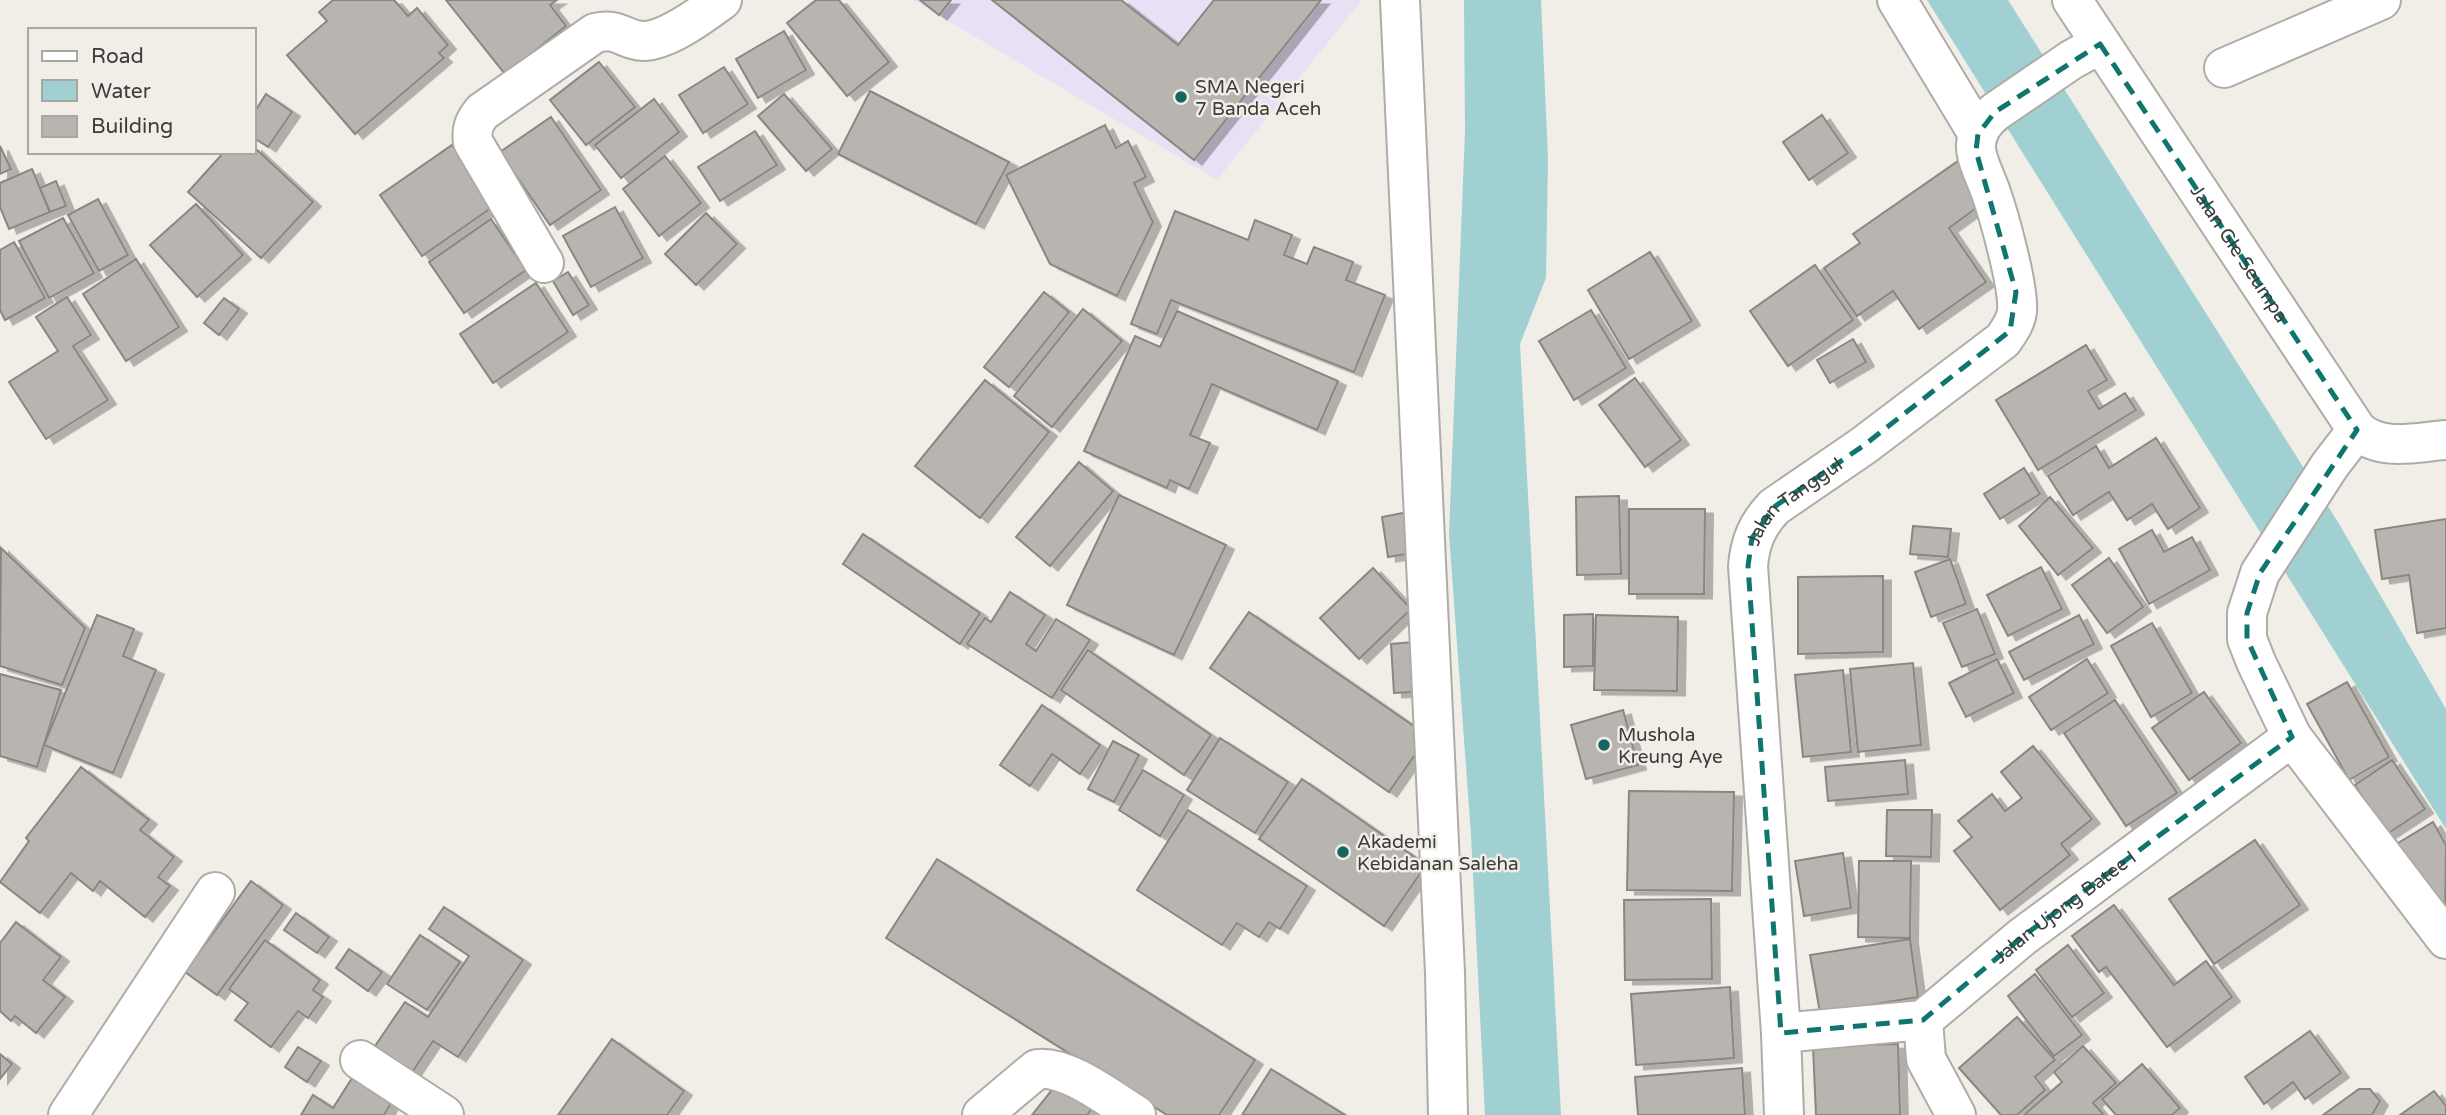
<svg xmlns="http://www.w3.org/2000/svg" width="2446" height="1115" viewBox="0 0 2446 1115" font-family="'Varela Round',sans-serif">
<defs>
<filter id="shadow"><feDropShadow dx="8" dy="4.5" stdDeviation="0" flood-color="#0004"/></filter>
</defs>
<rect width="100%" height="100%" fill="#f1eee8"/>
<path fill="#e9e0f5" d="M913 0H1362L1217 180Z"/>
<g fill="#a1d0d3">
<path d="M1464 0H1541L1548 158 1546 278 1520 344 1561 1115H1485L1471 835 1449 534 1465 131Z"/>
<path d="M1927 0H2008L2338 522 2446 709V829Z"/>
</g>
<g fill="#b8b5b0" stroke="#8a8782" stroke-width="2" filter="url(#shadow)">
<path d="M333 0H394L408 16 417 8 448 45 439 53 444 58 355 134 287 55 327 21 319 12Z"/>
<path d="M446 0H557L550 5 566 26 505 74Z"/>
<path d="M816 0H839L889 62 847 96 787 23Z"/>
<path d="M920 0H951L939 15Z"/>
<path d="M992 0H1121L1178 45 1214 0H1321L1194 160Z"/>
<path d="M784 31 806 70 758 98 736 59Z"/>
<path d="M599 62 635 107 586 145 550 100Z"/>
<path d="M724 67 748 104 703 133 679 95Z"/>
<path d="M870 91 1009 162 976 224 838 154Z"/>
<path d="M266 94 292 112 268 147 254 138V113Z"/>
<path d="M784 94 832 149 806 171 758 116Z"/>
<path d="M654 99 679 132 621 178 595 145Z"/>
<path d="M1822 115 1848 153 1809 180 1783 142Z"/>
<path d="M551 117 601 190 550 225 500 152Z"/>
<path d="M1105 125 1116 148 1128 141 1146 177 1134 183 1153 222 1117 296 1050 264 1006 175Z"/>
<path d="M755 131 777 165 720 201 698 167Z"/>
<path d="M452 145 494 206 422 256 380 195Z"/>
<path d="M0 146 11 169 0 174Z"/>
<path d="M254 147 313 202 261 258 188 192 224 152H254Z"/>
<path d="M665 156 701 203 659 236 623 189Z"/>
<path d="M1958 161 1986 201 1949 228 1986 282 1919 329 1893 291 1857 316 1824 268 1860 243 1853 234Z"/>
<path d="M32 169 50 212 9 229 0 207V183Z"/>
<path d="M56 181 66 206 50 212 40 188Z"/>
<path d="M98 199 128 255 99 271 68 215Z"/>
<path d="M196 204 243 255 197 297 150 245Z"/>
<path d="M615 207 643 258 591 287 563 236Z"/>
<path d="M1175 211 1248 240 1255 220 1292 235 1284 255 1307 264 1314 247 1353 262 1346 280 1385 295 1354 372 1171 300 1157 334 1131 324Z"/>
<path d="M706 213 737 244 696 285 665 254Z"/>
<path d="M63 218 94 273 49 298 19 241Z"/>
<path d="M491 219 526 270 464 313 429 262Z"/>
<path d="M14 242 45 298 5 320 0 310V250Z"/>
<path d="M1650 252 1692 321 1629 359 1588 290Z"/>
<path d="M136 259 179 327 126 361 83 294Z"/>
<path d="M1815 265 1853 320 1788 366 1750 311Z"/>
<path d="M568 272 589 305 573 315 553 281Z"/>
<path d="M536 283 568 332 493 383 460 334Z"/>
<path d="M1044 292 1069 312 1009 387 984 367Z"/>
<path d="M67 297 91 335 73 346 108 400 46 439 9 382 58 351 36 317Z"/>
<path d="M224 298 239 309 219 335 204 323Z"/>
<path d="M1083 309 1122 341 1052 427 1014 396Z"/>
<path d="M1591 310 1626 368 1574 400 1539 341Z"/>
<path d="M1177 311 1338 381 1317 430 1212 384 1190 435 1210 443 1189 489 1170 480 1167 488 1084 451 1135 336 1160 347Z"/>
<path d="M1853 339 1866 362 1830 383 1817 360Z"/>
<path d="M2086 345 2107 380 2088 391 2099 409 2125 393 2136 410 2038 470 1996 400Z"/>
<path d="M1635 378 1681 440 1645 467 1599 405Z"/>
<path d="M985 380 1049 432 980 518 915 466Z"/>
<path d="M2156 438 2200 508 2168 529 2152 504 2127 520 2109 492 2073 515 2048 476 2096 446 2109 468Z"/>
<path d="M1079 462 1113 491 1050 566 1016 537Z"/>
<path d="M2024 468 2040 494 2000 519 1984 494Z"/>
<path d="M1119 495 1226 545 1174 655 1067 605Z"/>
<path d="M1619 496 1621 574 1577 575 1576 497Z"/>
<path d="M2050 497 2093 548 2058 575 2019 526Z"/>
<path d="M1629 509H1705L1704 594H1629Z"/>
<path d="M1413 511 1419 552 1388 557 1382 517Z"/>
<path d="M2446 519V628L2417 633 2409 575 2382 579 2375 530Z"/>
<path d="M1913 526 1951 529 1948 557 1910 554Z"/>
<path d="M2152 530 2164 552 2192 537 2210 570 2149 604 2119 549Z"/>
<path d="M863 534 980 613 960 644 843 564Z"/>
<path d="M1 548 85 628 62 685 0 666Z"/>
<path d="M2109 558 2143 607 2107 633 2072 585Z"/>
<path d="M1950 559 1966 604 1931 617 1915 572Z"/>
<path d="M2041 567 2062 609 2008 636 1987 595Z"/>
<path d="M1373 568 1411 609 1359 659 1320 618Z"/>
<path d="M1883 576V652L1798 654V577Z"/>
<path d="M1010 592 1045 615 1026 644 1036 651 1056 619 1090 640 1052 698 967 644 985 618 991 622Z"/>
<path d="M1977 609 1995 654 1962 667 1943 623Z"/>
<path d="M1249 612 1428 736 1389 792 1210 668Z"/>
<path d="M1593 614V666L1564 667V615Z"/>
<path d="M97 615 134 629 123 656 156 670 113 773 44 745Z"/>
<path d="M1596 615 1678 617 1677 691 1594 690Z"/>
<path d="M2079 615 2094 644 2024 680 2009 652Z"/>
<path d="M2152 623 2192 693 2151 717 2111 646Z"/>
<path d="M1413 642 1416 692 1394 693 1391 644Z"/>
<path d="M1088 650 1211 735 1184 775 1061 690Z"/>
<path d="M1997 659 2014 693 1966 717 1949 683Z"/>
<path d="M2087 659 2108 693 2051 730 2029 697Z"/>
<path d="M1913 663 1921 745 1858 752 1850 669Z"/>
<path d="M1843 670 1851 752 1803 757 1795 675Z"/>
<path d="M0 674 61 690 37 767 0 756Z"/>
<path d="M2347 682 2389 757 2349 780 2307 704Z"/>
<path d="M2204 692 2241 743 2189 780 2152 728Z"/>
<path d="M2115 700 2177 793 2126 826 2064 733Z"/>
<path d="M1042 705 1100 745 1080 774 1052 754 1030 786 1000 765Z"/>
<path d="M1623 710 1638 765 1586 779 1571 725Z"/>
<path d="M1220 738 1288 782 1255 833 1187 790Z"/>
<path d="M1113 741 1139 755 1114 802 1088 789Z"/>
<path d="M2033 746 2092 819 2061 844 2070 855 2000 910 1954 851 1972 837 1958 821 1992 794 2005 811 2022 798 2001 772Z"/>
<path d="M1905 760 1908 794 1828 801 1825 767Z"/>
<path d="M2392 760 2425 809 2387 834 2355 785Z"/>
<path d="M81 767 149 820 140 830 174 857 158 877 170 886 145 917 100 881 93 891 71 873 40 913 0 882 29 841 26 838Z"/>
<path d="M1143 770 1184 795 1160 836 1119 810Z"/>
<path d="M1302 779 1426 865 1384 926 1259 839Z"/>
<path d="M1629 791 1734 792 1732 891 1627 890Z"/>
<path d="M1188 810 1307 886 1280 929 1269 922 1259 937 1237 923 1222 945 1137 890Z"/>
<path d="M1887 810H1932L1931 857 1886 856Z"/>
<path d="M2433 822 2446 845 2445 921 2398 843Z"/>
<path d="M2255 840 2300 905 2214 964 2169 899Z"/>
<path d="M1843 853 1851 908 1804 916 1795 861Z"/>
<path d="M937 859 1255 1060 1219 1115H1167L886 938Z"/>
<path d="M1859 861H1911L1910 938 1858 937Z"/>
<path d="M251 881 283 905 217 995 185 972Z"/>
<path d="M1711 899 1712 979 1625 980 1624 900Z"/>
<path d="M2114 905 2174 985 2206 961 2232 997 2167 1047 2106 967 2099 972 2072 936Z"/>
<path d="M444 907 523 960 458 1057 433 1041 411 1074 373 1049 405 1002 428 1017 469 956 429 929Z"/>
<path d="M296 913 329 937 317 953 284 930Z"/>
<path d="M16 922 61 957 43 980 65 997 36 1033 15 1016 11 1021 0 1011V943Z"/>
<path d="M420 935 460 962 427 1010 387 984Z"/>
<path d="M1910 939 1918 997 1820 1013 1810 955Z"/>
<path d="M265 940 320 980 313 990 323 997 308 1018 298 1011 271 1047 235 1020 248 1003 229 989Z"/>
<path d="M2068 945 2104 993 2072 1017 2036 970Z"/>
<path d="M349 949 382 972 368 991 336 968Z"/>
<path d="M2035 974 2082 1035 2054 1056 2008 996Z"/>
<path d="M1730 987 1734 1058 1636 1065 1631 994Z"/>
<path d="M2017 1017 2055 1060 2035 1077 2045 1090 2017 1115H2001L1959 1068Z"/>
<path d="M2310 1031 2341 1073 2305 1099 2293 1082 2264 1104 2245 1077Z"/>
<path d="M612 1039 684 1091 667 1115H558Z"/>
<path d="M1898 1044 1900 1115H1816L1813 1047Z"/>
<path d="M2083 1046 2116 1083 2093 1103 2104 1115H2024L2062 1082 2054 1072Z"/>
<path d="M298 1047 321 1061 307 1082 285 1067Z"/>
<path d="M0 1054 12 1064 0 1079Z"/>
<path d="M2142 1064 2180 1108 2172 1115H2116L2102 1099Z"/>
<path d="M1742 1068 1745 1115H1638L1635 1077Z"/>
<path d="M1271 1069 1345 1115H1242Z"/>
<path d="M354 1075 393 1100 384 1115H301L313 1095 333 1108Z"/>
<path d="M1059 1081 1093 1107 1087 1115H1032Z"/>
<path d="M2359 1089H2370L2380 1101 2372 1115H2323Z"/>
<path d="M2434 1091 2446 1106V1115H2400Z"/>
</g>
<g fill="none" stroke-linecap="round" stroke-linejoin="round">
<g stroke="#afaca7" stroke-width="42">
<g id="minor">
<path d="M1400 0 1445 973 1448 1115"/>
<path d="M1897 0 1978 134"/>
<path id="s1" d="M2072 0 2357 430C2381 452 2416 442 2446 440"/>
<path d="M2224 68 2381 0"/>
<path d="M544 263 473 142C471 130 474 122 482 112L595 33C619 27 623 40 643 41 667 41 703 14 722 0"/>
<path d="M2357 430 2330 465 2260 573 2247 613V639L2256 662 2292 737 2446 939"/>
<path d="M1781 1033 1923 1020"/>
<path d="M360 1060 444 1115"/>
<path d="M68 1115 215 892"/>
<path d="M982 1115 1037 1069C1067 1065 1110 1099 1136 1115"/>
<path id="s2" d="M1784 1115 1781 1033 1748 566C1750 542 1757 525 1774 507L1863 446 2003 340C2009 331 2016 322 2017 311 2019 287 1999 215 1990 190 1985 176 1975 158 1976 144 1977 131 1985 120 1995 112L2071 60 2100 44"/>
<path id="s3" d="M1956 1115 1926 1059 1923 1020 2022 937 2292 737"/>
</g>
</g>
<use href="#minor" stroke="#fff" stroke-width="38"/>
</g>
<path fill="none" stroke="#0f766e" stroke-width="5" stroke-dasharray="14 9" stroke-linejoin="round" d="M2100 44 2357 430 2260 573 2247 613V639L2292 737 2022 937 1923 1020 1781 1033 1748 566 1752 538 1774 507 1863 446 2010 331 2016 292 1976 151 1978 134 1995 112Z"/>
<g fill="#186560" stroke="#f1eee8" stroke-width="2.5">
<circle cx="1181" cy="97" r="7"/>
<circle cx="1604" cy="745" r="7"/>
<circle cx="1343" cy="852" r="7"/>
</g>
<g text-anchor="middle" stroke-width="5" stroke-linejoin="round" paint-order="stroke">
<g font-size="19" fill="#3d3c3a" stroke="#f1eee8" text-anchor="start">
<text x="1195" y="93">SMA Negeri<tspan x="1195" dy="22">7 Banda Aceh</tspan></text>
<text x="1618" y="741">Mushola<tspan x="1618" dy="22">Kreung Aye</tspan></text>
<text x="1357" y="848">Akademi<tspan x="1357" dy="22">Kebidanan Saleha</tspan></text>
</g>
<g font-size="19" fill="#3d3c3a" stroke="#f1eee8">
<text dy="7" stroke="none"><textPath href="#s1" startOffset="304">Jalan Gle Seumpa</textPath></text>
<text dy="7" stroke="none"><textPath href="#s2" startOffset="634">Jalan Tanggul</textPath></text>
<text dy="7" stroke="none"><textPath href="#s3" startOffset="284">Jalan Ujong Batee I</textPath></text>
</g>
</g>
<rect x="28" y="28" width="228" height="126" fill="#f1eee8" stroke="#a9a7a2" stroke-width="2"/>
<rect x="42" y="51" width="35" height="10" fill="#ffffff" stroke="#a9a7a2" stroke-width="2"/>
<text x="91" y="63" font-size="21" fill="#3d3c3a">Road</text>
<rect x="42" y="80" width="35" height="21" fill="#a1d0d3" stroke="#a9a7a2" stroke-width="2"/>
<text x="91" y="98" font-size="21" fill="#3d3c3a">Water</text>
<rect x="42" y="116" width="35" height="21" fill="#b8b5b0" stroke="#a9a7a2" stroke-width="2"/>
<text x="91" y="133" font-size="21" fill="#3d3c3a">Building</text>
</svg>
